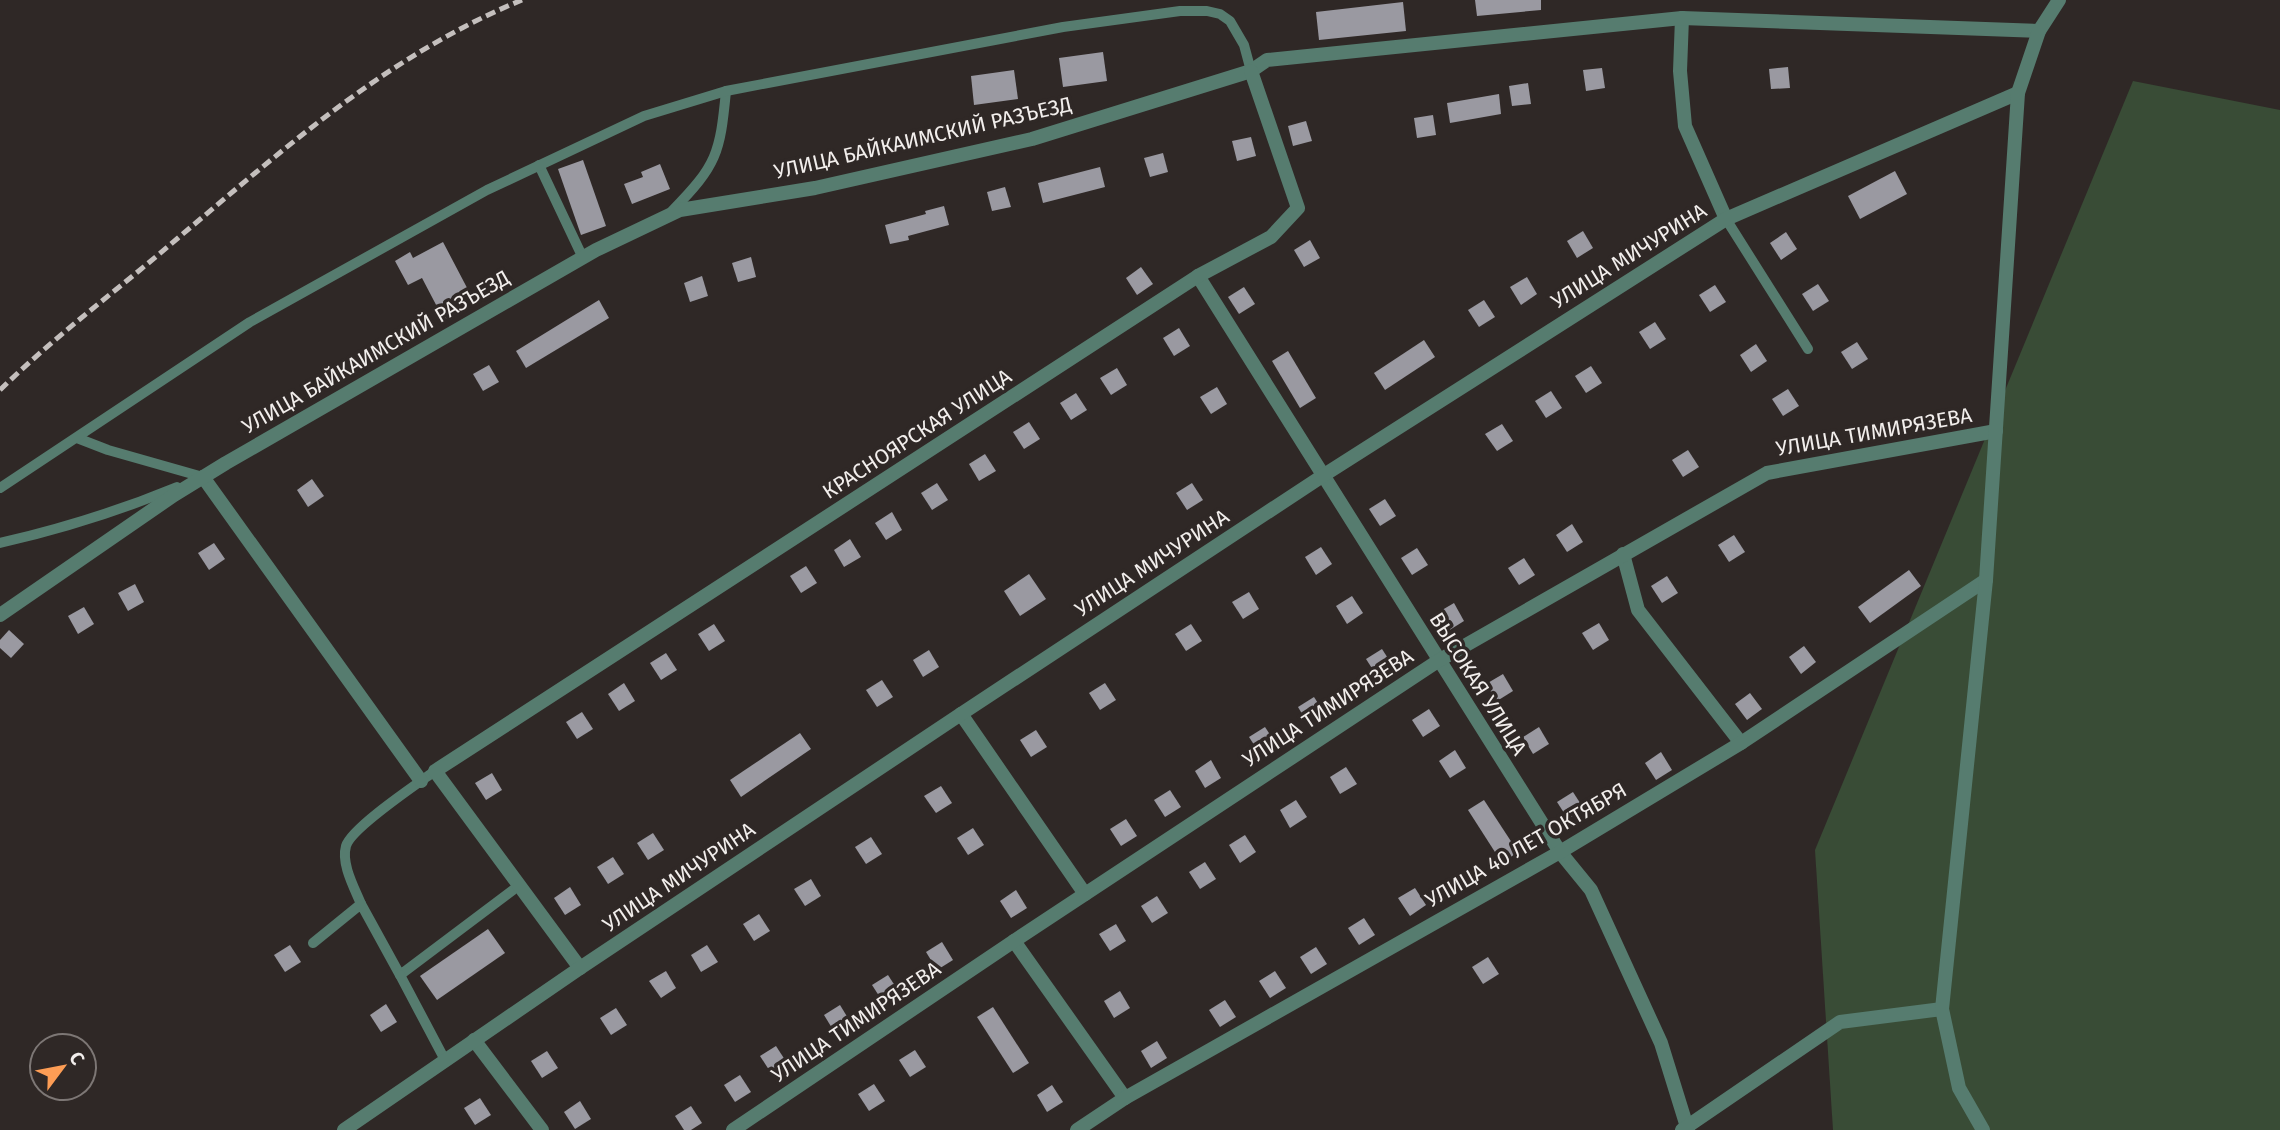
<svg xmlns="http://www.w3.org/2000/svg" width="2280" height="1130" viewBox="0 0 2280 1130" font-family="'Fira Sans',sans-serif">
<rect width="100%" height="100%" fill="#2f2826"/>
<path fill="#394c36" d="M2133 81 2280 110V1130H1833L1815 850Z"/>
<g fill="#9a99a1">
<path d="M1475 0H1541V10L1477 16Z"/>
<path d="M1403 2 1406 31 1319 40 1316 12Z"/>
<path d="M1103 52 1107 81 1063 87 1059 58Z"/>
<path d="M1788 67 1790 88 1771 89 1769 69Z"/>
<path d="M1602 68 1605 88 1586 91 1583 70Z"/>
<path d="M1014 70 1018 99 974 105 971 76Z"/>
<path d="M1528 83 1531 104 1512 106 1509 86Z"/>
<path d="M1499 94 1501 114 1450 123 1447 103Z"/>
<path d="M1433 115 1436 135 1417 138 1414 118Z"/>
<path d="M1306 121 1312 141 1293 146 1288 126Z"/>
<path d="M1251 137 1256 156 1237 161 1232 141Z"/>
<path d="M1163 153 1168 172 1150 177 1144 158Z"/>
<path d="M583 160 606 226 581 235 558 169Z"/>
<path d="M660 164 670 189 632 204 624 184 643 177 641 172Z"/>
<path d="M1100 167 1105 187 1043 203 1038 183Z"/>
<path d="M1895 171 1907 194 1860 219 1848 196Z"/>
<path d="M1005 187 1011 207 992 211 987 192Z"/>
<path d="M944 206 949 225 908 236 909 240 890 244 885 225 926 214 925 211Z"/>
<path d="M1583 231 1593 248 1577 258 1567 241Z"/>
<path d="M1786 232 1797 249 1781 260 1770 243Z"/>
<path d="M1310 240 1320 258 1304 267 1294 250Z"/>
<path d="M443 242 475 303 444 320 422 278 408 285 395 261 410 252 413 258Z"/>
<path d="M751 257 756 277 738 282 732 263Z"/>
<path d="M1141 267 1153 284 1137 295 1126 278Z"/>
<path d="M702 276 708 296 690 302 684 283Z"/>
<path d="M1527 277 1537 294 1521 305 1510 287Z"/>
<path d="M1818 284 1829 301 1813 311 1802 294Z"/>
<path d="M1715 285 1726 302 1710 312 1699 295Z"/>
<path d="M1244 287 1255 304 1239 314 1228 297Z"/>
<path d="M599 300 609 318 526 368 516 351Z"/>
<path d="M1484 300 1495 317 1479 327 1468 310Z"/>
<path d="M1655 322 1666 339 1650 349 1639 332Z"/>
<path d="M1179 328 1190 346 1174 356 1163 338Z"/>
<path d="M1424 340 1435 357 1385 390 1374 373Z"/>
<path d="M1857 342 1868 359 1852 369 1841 352Z"/>
<path d="M1756 344 1767 361 1751 372 1740 355Z"/>
<path d="M1288 351 1316 398 1300 408 1272 361Z"/>
<path d="M489 365 499 382 483 391 473 374Z"/>
<path d="M1591 366 1602 383 1586 393 1575 376Z"/>
<path d="M1117 368 1127 385 1111 395 1100 378Z"/>
<path d="M1217 387 1227 404 1211 414 1200 397Z"/>
<path d="M1788 389 1799 406 1783 416 1772 399Z"/>
<path d="M1551 391 1562 408 1546 418 1535 401Z"/>
<path d="M1076 393 1087 410 1071 420 1060 403Z"/>
<path d="M1029 422 1040 439 1024 449 1013 432Z"/>
<path d="M1502 424 1513 441 1497 451 1485 434Z"/>
<path d="M1688 450 1699 467 1683 477 1672 460Z"/>
<path d="M985 454 996 471 979 481 969 464Z"/>
<path d="M312 479 324 496 308 507 297 490Z"/>
<path d="M937 483 948 500 932 510 921 493Z"/>
<path d="M1192 483 1203 500 1187 510 1176 493Z"/>
<path d="M1385 499 1396 516 1380 526 1369 509Z"/>
<path d="M892 512 902 530 886 540 875 523Z"/>
<path d="M1572 524 1583 542 1567 552 1556 535Z"/>
<path d="M1734 535 1745 552 1729 562 1718 545Z"/>
<path d="M850 539 861 557 844 567 834 550Z"/>
<path d="M214 543 225 559 209 570 198 553Z"/>
<path d="M1321 547 1332 564 1316 575 1305 557Z"/>
<path d="M1417 548 1428 565 1412 575 1401 558Z"/>
<path d="M1524 558 1535 575 1519 585 1508 568Z"/>
<path d="M806 566 817 583 801 593 790 576Z"/>
<path d="M1909 570 1921 586 1870 623 1858 607Z"/>
<path d="M1029 574 1046 599 1020 616 1004 591Z"/>
<path d="M1667 576 1678 593 1662 603 1651 586Z"/>
<path d="M135 584 144 602 128 611 118 593Z"/>
<path d="M1249 592 1259 609 1243 619 1232 602Z"/>
<path d="M1352 596 1363 613 1347 624 1336 606Z"/>
<path d="M1454 603 1464 621 1448 631 1437 613Z"/>
<path d="M84 607 94 624 78 634 68 616Z"/>
<path d="M1599 623 1609 640 1593 650 1582 633Z"/>
<path d="M714 624 725 641 709 651 698 634Z"/>
<path d="M1191 624 1202 641 1186 651 1175 634Z"/>
<path d="M9 630 24 644 11 658 0 648V640Z"/>
<path d="M1804 646 1816 662 1801 674 1789 657Z"/>
<path d="M1382 649 1393 666 1377 676 1366 659Z"/>
<path d="M929 650 939 667 923 677 913 660Z"/>
<path d="M666 653 677 670 661 680 650 663Z"/>
<path d="M1503 674 1513 691 1497 701 1486 684Z"/>
<path d="M882 680 893 697 877 707 866 690Z"/>
<path d="M624 683 635 701 619 711 608 694Z"/>
<path d="M1105 683 1116 700 1100 710 1089 693Z"/>
<path d="M1750 693 1762 709 1747 720 1735 704Z"/>
<path d="M1314 697 1325 714 1308 724 1298 707Z"/>
<path d="M1429 709 1440 726 1423 737 1412 720Z"/>
<path d="M582 712 593 729 577 739 566 722Z"/>
<path d="M1265 727 1276 744 1260 754 1249 737Z"/>
<path d="M1539 727 1549 744 1533 754 1523 737Z"/>
<path d="M1036 730 1047 747 1031 757 1020 740Z"/>
<path d="M800 733 811 749 741 797 730 780Z"/>
<path d="M1455 750 1466 768 1450 778 1439 761Z"/>
<path d="M1661 752 1672 770 1656 780 1645 763Z"/>
<path d="M1211 760 1221 778 1205 788 1195 771Z"/>
<path d="M1346 767 1357 784 1340 794 1330 777Z"/>
<path d="M492 773 502 790 486 800 475 783Z"/>
<path d="M941 786 952 803 936 813 924 796Z"/>
<path d="M1170 790 1181 807 1165 817 1154 800Z"/>
<path d="M1573 792 1584 809 1568 819 1557 802Z"/>
<path d="M1296 800 1307 817 1290 828 1280 810Z"/>
<path d="M1484 800 1518 852 1502 863 1468 810Z"/>
<path d="M1126 819 1137 836 1121 846 1110 829Z"/>
<path d="M973 828 984 845 968 855 957 838Z"/>
<path d="M653 833 664 850 648 860 637 843Z"/>
<path d="M1245 835 1256 852 1240 863 1229 845Z"/>
<path d="M871 837 882 854 866 864 855 847Z"/>
<path d="M613 857 624 874 608 884 597 867Z"/>
<path d="M1205 862 1216 879 1200 889 1189 872Z"/>
<path d="M811 879 821 896 805 906 794 889Z"/>
<path d="M570 887 581 905 565 915 554 898Z"/>
<path d="M1415 888 1426 905 1410 916 1398 898Z"/>
<path d="M1016 890 1027 908 1011 918 1000 901Z"/>
<path d="M1157 896 1168 913 1152 923 1141 906Z"/>
<path d="M759 914 770 931 754 941 743 924Z"/>
<path d="M1364 918 1375 935 1359 945 1348 928Z"/>
<path d="M1116 924 1126 941 1110 951 1099 934Z"/>
<path d="M488 929 505 953 437 1000 420 976Z"/>
<path d="M942 942 953 960 937 970 926 952Z"/>
<path d="M290 945 301 962 285 972 274 955Z"/>
<path d="M707 945 718 962 701 972 691 955Z"/>
<path d="M1316 947 1327 964 1311 974 1300 957Z"/>
<path d="M1488 957 1499 974 1483 984 1472 967Z"/>
<path d="M666 971 676 988 661 998 649 981Z"/>
<path d="M1275 971 1286 988 1270 998 1259 981Z"/>
<path d="M888 975 899 992 883 1002 872 985Z"/>
<path d="M1120 991 1130 1008 1114 1018 1104 1001Z"/>
<path d="M1225 1000 1236 1017 1220 1027 1209 1010Z"/>
<path d="M386 1004 397 1022 381 1032 370 1015Z"/>
<path d="M840 1005 851 1023 835 1033 824 1015Z"/>
<path d="M993 1007 1029 1063 1013 1073 977 1017Z"/>
<path d="M616 1008 627 1025 611 1035 600 1018Z"/>
<path d="M1157 1041 1167 1058 1151 1068 1141 1051Z"/>
<path d="M776 1046 787 1063 771 1073 760 1056Z"/>
<path d="M915 1050 926 1067 910 1077 899 1060Z"/>
<path d="M547 1051 558 1068 542 1078 531 1061Z"/>
<path d="M740 1075 751 1092 735 1102 724 1085Z"/>
<path d="M874 1084 885 1101 869 1111 858 1094Z"/>
<path d="M1052 1085 1063 1102 1047 1112 1037 1095Z"/>
<path d="M480 1098 491 1115 475 1125 464 1108Z"/>
<path d="M580 1101 591 1119 575 1129 564 1112Z"/>
<path d="M691 1106 702 1123 691 1130H684L675 1116Z"/>
</g>
<g fill="none" stroke-linecap="round" stroke-linejoin="round">
<g stroke="#567c6f" stroke-width="10">
<path d="M539 165 583 258"/>
<path d="M672 211C717 165 720 154 726 91"/>
<path d="M1726 219 1808 349"/>
<path d="M77 438 108 450 203 477"/>
<path d="M0 488 250 322 487 190 644 116 726 91 1063 27 1180 11H1207L1220 14 1230 21 1244 45 1251 71"/>
<path d="M0 543C61 529 119 511 177 487"/>
<path d="M361 904C354 887 341 864 346 846 351 828 417 784 435 771"/>
<path d="M313 943 361 904 400 975 513 890"/>
<path d="M400 975 445 1060"/>
</g>
<g stroke="#567c6f" stroke-width="14">
<path d="M1682 18 1680 71 1685 126 1726 219"/>
<path d="M1198 276 1560 852 1591 890 1661 1043 1688 1130"/>
<path d="M203 477 421 781"/>
<path d="M1623 554 1638 610 1741 743"/>
<path d="M0 615 174 495 226 463 596 250 680 210 815 188 1032 139 1251 71 1267 60 1682 18 2039 31"/>
<path d="M961 714 1085 894"/>
<path d="M1014 941 1125 1098"/>
<path d="M580 968 435 771 1198 276 1271 237 1298 208 1251 71"/>
<path d="M474 1040 542 1130"/>
<path d="M344 1130 580 968 961 714 1324 475 1726 219 2018 93"/>
<path d="M733 1130 1014 941 1438 661 1767 473 1996 431"/>
<path d="M1077 1130 1125 1098 1560 852 1741 743 1986 580"/>
<path d="M1682 1130 1840 1022 1942 1009"/>
<path d="M1983 1130 1959 1088 1942 1009 1986 580 2018 93 2039 31 2059 0"/>
</g>
<path stroke="#c4bfbd" stroke-width="5" stroke-dasharray="10 5" stroke-linecap="butt" d="M0 390C56 335 119 289 178 238 286 147 390 54 522 0"/>
</g>
<g text-anchor="middle" stroke-width="7" stroke-linejoin="round" paint-order="stroke">
<g font-size="21" fill="#f2eeec" stroke="#2f2826">
<text transform="translate(923 138) rotate(-13)" y="7">УЛИЦА БАЙКАИМСКИЙ РАЗЪЕЗД</text>
<text transform="translate(1629 256) rotate(-32)" y="7">УЛИЦА МИЧУРИНА</text>
<text transform="translate(376 352) rotate(-30)" y="7">УЛИЦА БАЙКАИМСКИЙ РАЗЪЕЗД</text>
<text transform="translate(1874 432) rotate(-10)" y="7">УЛИЦА ТИМИРЯЗЕВА</text>
<text transform="translate(917 434) rotate(-33)" y="7">КРАСНОЯРСКАЯ УЛИЦА</text>
<text transform="translate(1152 563) rotate(-33)" y="7">УЛИЦА МИЧУРИНА</text>
<text transform="translate(1478 684) rotate(58)" y="7">ВЫСОКАЯ УЛИЦА</text>
<text transform="translate(1328 708) rotate(-33)" y="7">УЛИЦА ТИМИРЯЗЕВА</text>
<text transform="translate(1526 845) rotate(-30)" y="7">УЛИЦА 40 ЛЕТ ОКТЯБРЯ</text>
<text transform="translate(679 877) rotate(-34)" y="7">УЛИЦА МИЧУРИНА</text>
<text transform="translate(856 1022) rotate(-34)" y="7">УЛИЦА ТИМИРЯЗЕВА</text>
</g>
</g>
<g transform="translate(63 1067) rotate(58)"><circle r="33" fill="#2f2826" stroke="#7d7775" stroke-width="2"/>
<path d="M0-5L12 26L0 18L-12 26Z" fill="#fd9d55"/>
<text y="-10" font-size="19" font-weight="bold" text-anchor="middle" fill="#f2eeec">С</text>
</g>
</svg>
